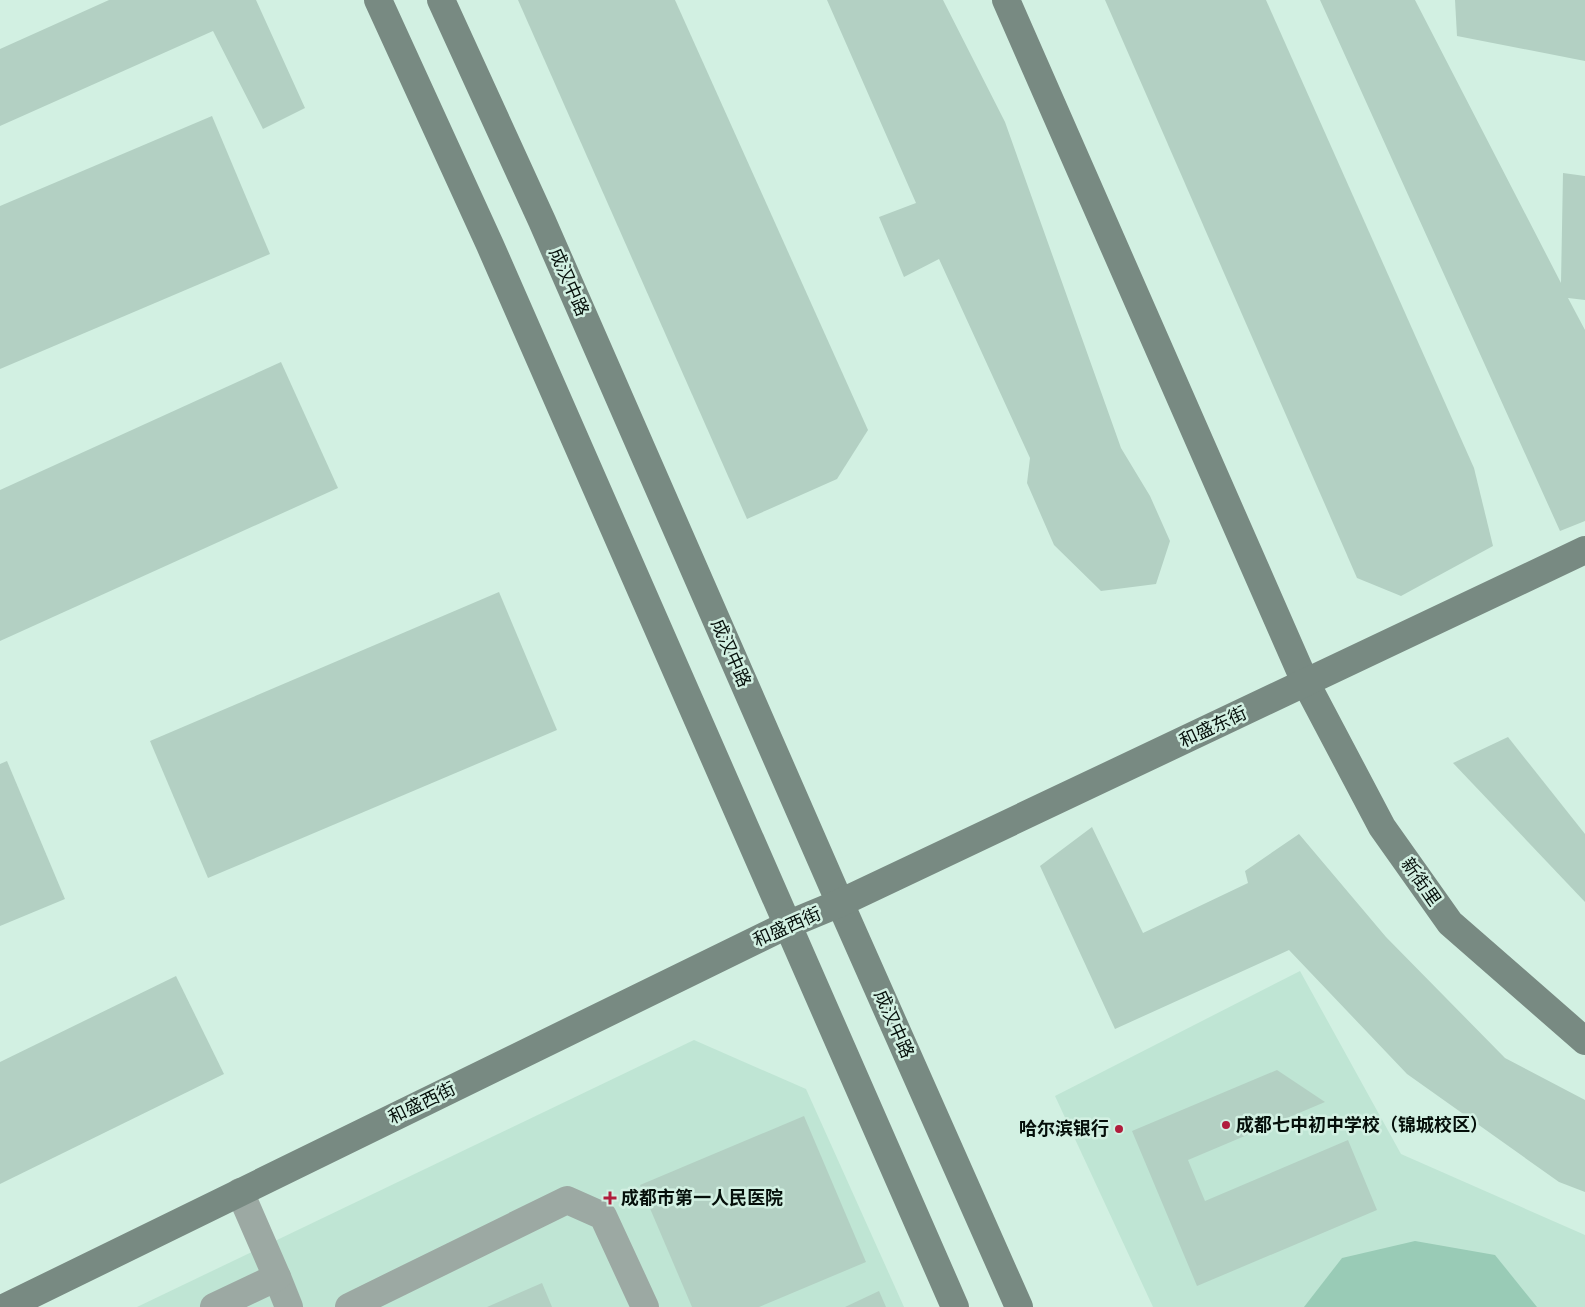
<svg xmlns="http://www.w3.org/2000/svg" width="1585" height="1307" viewBox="0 0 1585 1307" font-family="'Alegreya Sans','Noto Sans SC',sans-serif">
<rect width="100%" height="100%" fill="#d2f0e2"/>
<g fill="#bfe5d4">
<path d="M1300 971 1401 1154 1585 1235V1307H1153L1055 1096Z"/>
<path d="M694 1040 806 1089 904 1307H137Z"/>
</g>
<path fill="#99cbb6" d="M1415 1241 1495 1255 1537 1307H1304L1342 1258Z"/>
<g fill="#b3d0c3">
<path d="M109 0H256L305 108 263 129 213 31 0 126V49Z"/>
<path d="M518 0H675L868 430 837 479 747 519Z"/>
<path d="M827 0H943L1005 122 1121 448 1150 496 1170 541 1156 584 1101 591 1054 545 1027 483 1030 458 939 259 904 277 879 217 916 203Z"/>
<path d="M1105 0H1266L1474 468 1493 546 1401 596 1357 578Z"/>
<path d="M1320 0H1415L1561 283 1563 173 1585 176V300L1568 298 1585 330V521L1560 531Z"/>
<path d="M1455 0H1585V61L1457 36Z"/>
<path d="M212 116 270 254 0 369V206Z"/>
<path d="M281 362 338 488 0 641V490Z"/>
<path d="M499 592 557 730 208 878 150 741Z"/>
<path d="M1508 737 1585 834V902L1453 763Z"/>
<path d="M7 761 65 899 0 926V764Z"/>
<path d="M1092 827 1143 933 1248 883 1245 871 1299 834 1386 937 1505 1058 1585 1100V1192L1559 1182 1407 1074 1289 950 1115 1029 1040 866Z"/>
<path d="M176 976 224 1074 0 1184V1062Z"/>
<path d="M1277 1070 1325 1102 1188 1160 1205 1201 1348 1140 1377 1210 1197 1286 1132 1131Z"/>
<path d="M804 1116 866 1262 759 1307H692L640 1185Z"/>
<path d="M542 1283 552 1307H487Z"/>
<path d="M879 1291 886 1307H845Z"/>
</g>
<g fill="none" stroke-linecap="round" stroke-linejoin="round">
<g stroke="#9ca9a3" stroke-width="28">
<path d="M277 1277 289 1307"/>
<path d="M214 1307 277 1277 240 1192"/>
<path d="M349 1307 567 1200 603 1216 645 1307"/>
</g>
<g stroke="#788a82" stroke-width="28">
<path d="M378 0 490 245 955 1307"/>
<path d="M441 0 542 221 840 903 1019 1307"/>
<path d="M1006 0 1305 682"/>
<path d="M1306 683 1382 827 1450 923 1585 1041"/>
<path d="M6 1307 787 925 840 903 1585 550"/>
</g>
</g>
<g fill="#b01d3c" stroke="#d2f0e2" stroke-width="2">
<circle cx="1226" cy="1125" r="5"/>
<circle cx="1119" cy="1129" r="5"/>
<path d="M607.5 1190.5h5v5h5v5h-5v5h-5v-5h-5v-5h5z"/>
</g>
<g text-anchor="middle" stroke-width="5" stroke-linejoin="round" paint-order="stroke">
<g font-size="18" fill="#050f0a" stroke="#d2f0e2">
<text transform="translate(569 282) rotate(66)" y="6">成汉中路</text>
<text transform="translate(731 653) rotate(66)" y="6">成汉中路</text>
<text transform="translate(1213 727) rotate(-25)" y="6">和盛东街</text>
<text transform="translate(1421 882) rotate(55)" y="6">新街里</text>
<text transform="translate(787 927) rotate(-24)" y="6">和盛西街</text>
<text transform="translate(894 1024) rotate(66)" y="6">成汉中路</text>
<text transform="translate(422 1103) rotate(-26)" y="6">和盛西街</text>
</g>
<g font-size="18" font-weight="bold" fill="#050f0a" stroke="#d2f0e2" text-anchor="start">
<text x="1236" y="1131">成都七中初中学校（锦城校区）</text>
<text x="1109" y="1135" text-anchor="end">哈尔滨银行</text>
<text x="621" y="1204">成都市第一人民医院</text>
</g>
</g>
</svg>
